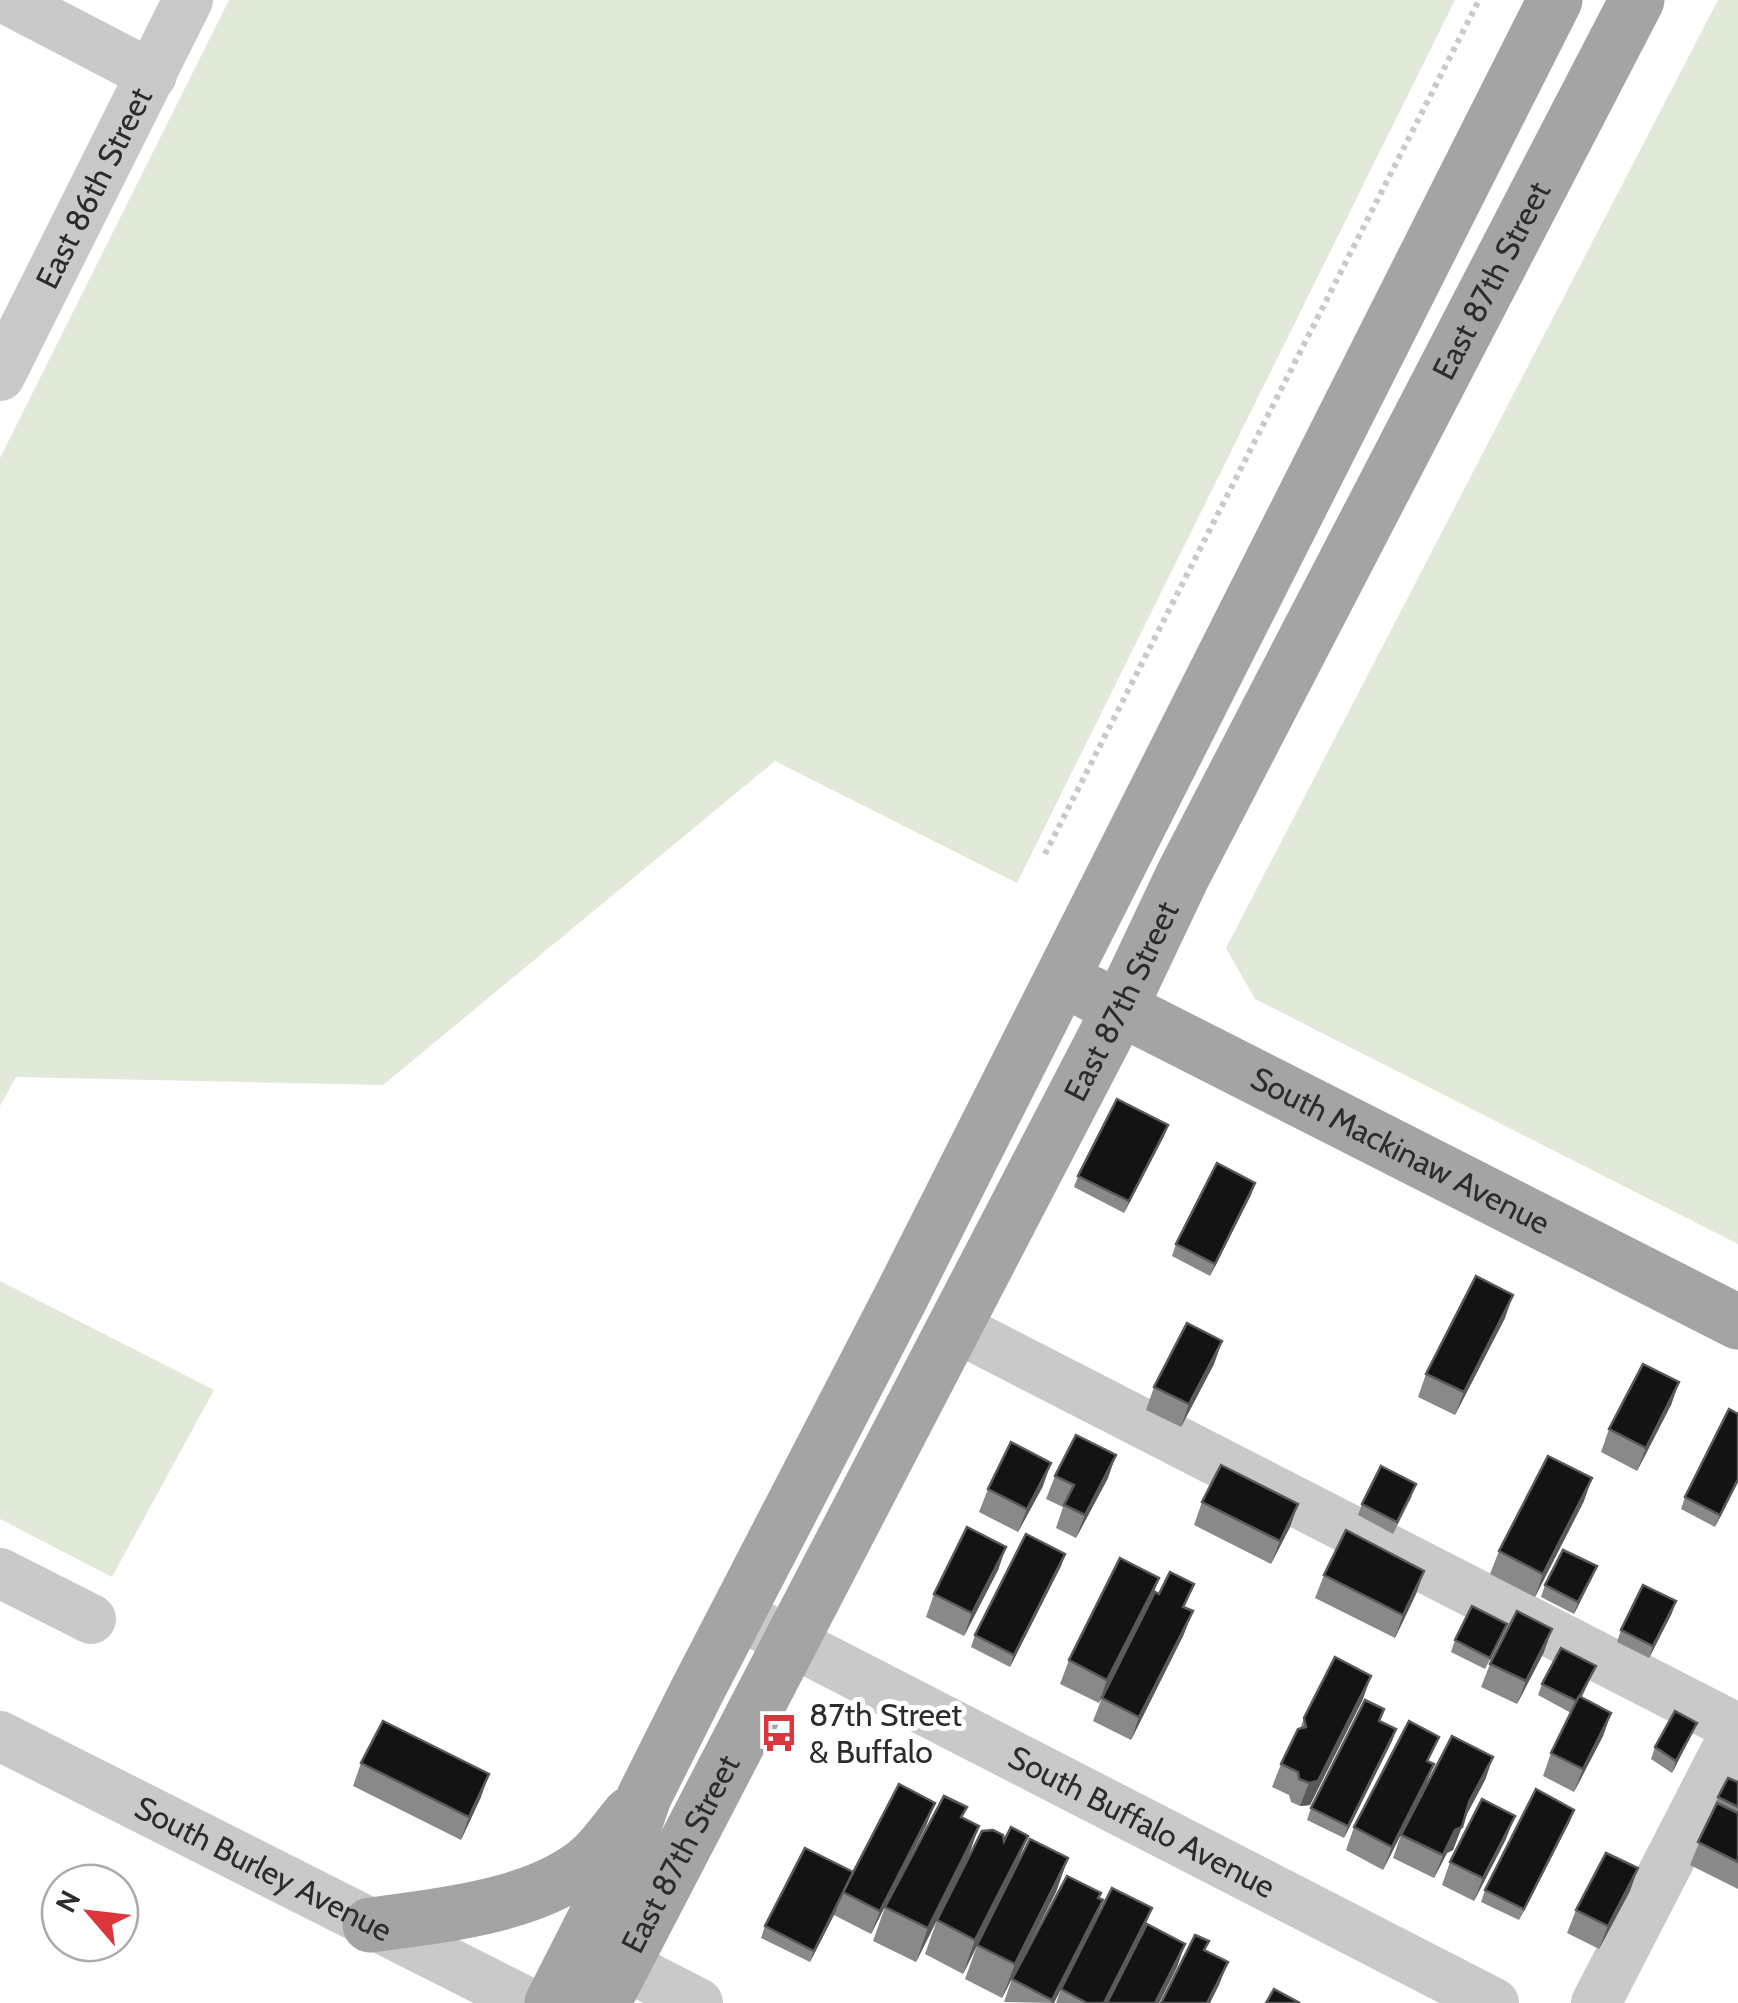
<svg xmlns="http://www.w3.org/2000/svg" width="1738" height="2003" viewBox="0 0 1738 2003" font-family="Cabin,sans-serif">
<rect width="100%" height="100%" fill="#fff"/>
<g fill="#e1e9d9">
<path d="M229 0H1455L1017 883 775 761 383 1085 16 1077 0 1106V458Z"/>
<path d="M1718 0H1738V1244L1255 999 1226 948Z"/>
<path d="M0 1281 214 1390 112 1577 0 1519Z"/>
</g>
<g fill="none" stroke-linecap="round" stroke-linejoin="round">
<path stroke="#c9c9c9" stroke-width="6" stroke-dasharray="5 5" stroke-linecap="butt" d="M1045 854 1479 0"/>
<g stroke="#c9c9c9" stroke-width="50">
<path d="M8 0 152 75"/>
<path id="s1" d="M0 376 188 0"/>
<path d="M955 1327 1737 1728"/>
<path d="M0 1573 91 1619"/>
<path id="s2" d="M737 1614 1494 2003"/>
<path id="s3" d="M0 1736 529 2003"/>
<path d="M587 1946 698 2003"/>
<path d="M1596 2003 1738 1727"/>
</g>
<g stroke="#a4a4a4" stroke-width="55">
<path id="s4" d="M1090 993 1738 1322"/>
<path d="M370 1925C438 1916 543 1906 595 1856 608 1843 618 1828 630 1814"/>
<path d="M552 2003 619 1871 644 1797 697 1691 899 1301 1555 0"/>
<path id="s5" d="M603 2003 1120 1008 1183 875 1637 0"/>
</g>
</g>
<g fill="#898989">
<path d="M1168 1125 1164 1136 1124 1213 1074 1187 1078 1176Z"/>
<path d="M1255 1183 1251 1195 1210 1276 1172 1256 1176 1244Z"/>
<path d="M1505 1318 1455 1415 1418 1397 1426 1374Z"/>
<path d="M1222 1341 1214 1364 1181 1427 1146 1410 1154 1387Z"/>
<path d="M1679 1382 1671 1405 1637 1471 1601 1452 1609 1429Z"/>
<path d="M1055 1476 1108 1478 1076 1538 1056 1528 1063 1507 1046 1499Z"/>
<path d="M1738 1482 1715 1527 1681 1509 1685 1497Z"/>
<path d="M1043 1486 1018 1532 979 1512 988 1489Z"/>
<path d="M1412 1496 1393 1534 1358 1515 1362 1504Z"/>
<path d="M1584 1501 1535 1597 1490 1574 1499 1551Z"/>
<path d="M1202 1502 1298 1504 1290 1527 1271 1564 1194 1525Z"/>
<path d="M1006 1547 998 1570 964 1636 926 1617 934 1594Z"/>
<path d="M1065 1554 1061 1566 1010 1667 971 1647 975 1635Z"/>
<path d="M1424 1571 1416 1594 1395 1638 1315 1598 1324 1575Z"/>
<path d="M1592 1578 1574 1614 1541 1597 1545 1585Z"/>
<path d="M1152 1598 1186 1608 1184 1634 1131 1740 1093 1721 1102 1698 1115 1671 1099 1703 1060 1684 1069 1660Z"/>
<path d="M1672 1613 1649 1658 1617 1642 1621 1630Z"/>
<path d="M1503 1635 1485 1669 1451 1652 1455 1640Z"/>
<path d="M1544 1652 1517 1704 1481 1687 1490 1664Z"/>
<path d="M1596 1666 1582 1697 1611 1713 1603 1736 1574 1792 1543 1776 1551 1753 1571 1713 1538 1695 1542 1684Z"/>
<path d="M1363 1699 1310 1805 1300 1806 1291 1802 1289 1795 1272 1787 1281 1764 1300 1729 1304 1718Z"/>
<path d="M1384 1709 1380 1721 1396 1729 1392 1741 1344 1838 1307 1820 1311 1808Z"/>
<path d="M1697 1723 1692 1734 1672 1773 1651 1759 1655 1747Z"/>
<path d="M1493 1757 1485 1780 1464 1820 1453 1850 1447 1853 1434 1878 1393 1858 1401 1835Z"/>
<path d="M1430 1762 1434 1764 1425 1787 1383 1870 1346 1850 1354 1827Z"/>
<path d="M361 1763 481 1797 461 1840 353 1786Z"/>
<path d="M1738 1782V1889L1690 1865 1718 1797Z"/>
<path d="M935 1803 926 1826 871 1934 834 1915 836 1911 810 1962 761 1938 765 1926 853 1872Z"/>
<path d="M963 1817 979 1826 967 1860 916 1962 873 1941 885 1907Z"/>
<path d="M1570 1821 1519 1920 1481 1902 1485 1890Z"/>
<path d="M1506 1839 1474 1901 1442 1885 1450 1862Z"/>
<path d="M1068 1858 1056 1892 1002 1998 965 1979 977 1946 963 1974 925 1954 937 1920 1016 1869Z"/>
<path d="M1630 1891 1599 1949 1567 1933 1576 1910Z"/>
<path d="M1099 1898 1103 1900 1094 1923 1054 2003 1004 2002 1012 1979Z"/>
<path d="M1143 1931 1185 1944 1177 1967 1159 2003H1056L1061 1989Z"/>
</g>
<g fill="#5a5a5a">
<path d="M1168 1125 1164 1136 1124 1213 1129 1201Z"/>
<path d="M1255 1183 1251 1195 1210 1276 1215 1264Z"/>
<path d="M1513 1295 1505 1318 1455 1415 1464 1392Z"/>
<path d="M1222 1341 1214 1364 1181 1427 1189 1404Z"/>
<path d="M1679 1382 1671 1405 1637 1471 1646 1448Z"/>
<path d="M1116 1455 1108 1478 1076 1538 1085 1515Z"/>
<path d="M1051 1463 1043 1486 1018 1532 1027 1509Z"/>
<path d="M1592 1478 1584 1501 1535 1597 1543 1574Z"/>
<path d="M1738 1479V1482L1715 1527 1720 1515Z"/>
<path d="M1298 1504 1290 1527 1271 1564 1280 1541Z"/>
<path d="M1006 1547 998 1570 964 1636 972 1613Z"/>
<path d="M1065 1554 1061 1566 1010 1667 1014 1655Z"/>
<path d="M1597 1566 1592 1578 1574 1614 1578 1602Z"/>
<path d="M1424 1571 1416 1594 1395 1638 1403 1615Z"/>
<path d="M1159 1578 1151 1601 1099 1703 1107 1680Z"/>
<path d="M1676 1601 1672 1613 1649 1658 1653 1646Z"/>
<path d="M1193 1611 1184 1634 1131 1740 1139 1717Z"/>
<path d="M1552 1629 1544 1652 1517 1704 1526 1681Z"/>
<path d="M1371 1676 1363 1699 1310 1805 1300 1806 1309 1783Z"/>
<path d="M1611 1713 1603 1736 1574 1792 1583 1769Z"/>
<path d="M1697 1723 1692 1734 1672 1773 1676 1761Z"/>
<path d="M1396 1729 1392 1741 1344 1838 1348 1826Z"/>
<path d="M1493 1757 1485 1780 1461 1825 1469 1802Z"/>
<path d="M1434 1764 1425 1787 1383 1870 1392 1847Z"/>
<path d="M489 1774 481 1797 461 1840 469 1817Z"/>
<path d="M935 1803 926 1826 871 1934 880 1911Z"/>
<path d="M1574 1810 1570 1821 1519 1920 1524 1909Z"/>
<path d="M1515 1816 1506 1839 1474 1901 1483 1878Z"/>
<path d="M979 1826 967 1860 916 1962 928 1928Z"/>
<path d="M1462 1827 1453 1850 1447 1853 1434 1878 1443 1855 1455 1830Z"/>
<path d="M1028 1836 1015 1869 963 1974 975 1940Z"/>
<path d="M1068 1858 1056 1892 1002 1998 1015 1964Z"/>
<path d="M1638 1868 1630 1891 1599 1949 1608 1926Z"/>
<path d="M840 1899 836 1911 810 1962 814 1951Z"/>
<path d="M1103 1900 1094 1923 1054 2003H1051Z"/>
<path d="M1152 1908 1143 1931 1107 2003H1104Z"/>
<path d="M1185 1944 1177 1967 1159 2003H1155Z"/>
<path d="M1228 1962 1219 1985 1210 2003H1207Z"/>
</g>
<g fill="#131313" stroke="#5a5a5a" stroke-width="2.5">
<path d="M1117 1099 1168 1125 1129 1201 1078 1176Z"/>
<path d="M1217 1163 1255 1183 1215 1264 1176 1244Z"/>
<path d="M1476 1276 1513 1295 1464 1392 1426 1374Z"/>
<path d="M1187 1323 1222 1341 1189 1404 1154 1387Z"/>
<path d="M1643 1364 1679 1382 1646 1448 1609 1429Z"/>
<path d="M1729 1409 1738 1414V1479L1720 1515 1685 1497Z"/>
<path d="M1076 1435 1116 1455 1085 1515 1064 1505 1074 1485 1055 1476Z"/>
<path d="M1011 1442 1051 1463 1027 1509 988 1489Z"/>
<path d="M1548 1456 1592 1478 1543 1574 1499 1551Z"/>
<path d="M1221 1465 1298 1504 1280 1541 1202 1502Z"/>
<path d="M1381 1466 1416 1484 1397 1522 1362 1504Z"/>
<path d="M967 1527 1006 1547 972 1613 934 1594Z"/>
<path d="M1346 1530 1424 1571 1403 1615 1324 1575Z"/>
<path d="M1026 1534 1065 1554 1014 1655 975 1635Z"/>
<path d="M1563 1550 1597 1566 1578 1602 1545 1585Z"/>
<path d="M1120 1558 1159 1578 1107 1680 1069 1660Z"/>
<path d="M1170 1572 1194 1584 1183 1607 1193 1611 1139 1717 1102 1698 1155 1592 1159 1594Z"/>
<path d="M1643 1585 1676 1601 1653 1646 1621 1630Z"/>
<path d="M1472 1606 1507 1624 1490 1658 1455 1640Z"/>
<path d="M1517 1611 1552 1629 1526 1681 1490 1664Z"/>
<path d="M1561 1648 1596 1666 1577 1701 1542 1684Z"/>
<path d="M1335 1657 1371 1676 1318 1781 1309 1783 1299 1779 1298 1772 1281 1764 1298 1729 1306 1727 1304 1718Z"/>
<path d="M1579 1696 1611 1713 1583 1769 1551 1753Z"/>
<path d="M1365 1700 1384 1709 1379 1721 1396 1729 1348 1826 1311 1808Z"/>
<path d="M1675 1711 1697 1723 1676 1761 1655 1747Z"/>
<path d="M383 1721 489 1774 469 1817 361 1763Z"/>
<path d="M1409 1721 1439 1737 1427 1761 1434 1764 1392 1847 1354 1827Z"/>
<path d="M1452 1736 1493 1757 1469 1802 1462 1827 1455 1830 1443 1855 1401 1835Z"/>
<path d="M1728 1778 1738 1782V1807L1718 1797Z"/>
<path d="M899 1784 935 1803 880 1911 843 1892Z"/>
<path d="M1536 1789 1574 1810 1524 1909 1485 1890Z"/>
<path d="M944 1796 967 1807 961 1817 979 1826 928 1928 885 1907Z"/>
<path d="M1482 1799 1515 1816 1483 1878 1450 1862Z"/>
<path d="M1717 1803 1738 1813V1862L1698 1842Z"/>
<path d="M1011 1827 1028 1836 975 1940 937 1920 982 1831 993 1830 1003 1835 1004 1841Z"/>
<path d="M1030 1839 1068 1858 1015 1964 977 1945Z"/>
<path d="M805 1848 853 1872 814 1951 765 1926Z"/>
<path d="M1606 1853 1638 1868 1608 1926 1576 1910Z"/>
<path d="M1067 1876 1101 1893 1098 1898 1103 1900 1052 2000 1012 1979Z"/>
<path d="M1112 1888 1152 1908 1104 2003H1087L1061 1989Z"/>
<path d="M1147 1924 1185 1944 1155 2003H1107Z"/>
<path d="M1195 1935 1209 1941 1204 1950 1228 1962 1207 2003H1161Z"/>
<path d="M1274 1989 1300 2003H1266Z"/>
</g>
<defs>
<g id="bus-bare" transform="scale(3)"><path d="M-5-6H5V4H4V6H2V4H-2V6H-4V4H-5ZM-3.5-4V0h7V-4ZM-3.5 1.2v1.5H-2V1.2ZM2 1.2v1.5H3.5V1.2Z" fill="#dc353c" stroke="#fff" stroke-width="2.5" paint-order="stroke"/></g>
</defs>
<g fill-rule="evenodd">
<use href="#bus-bare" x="779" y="1733"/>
</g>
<g text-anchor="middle" stroke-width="10" stroke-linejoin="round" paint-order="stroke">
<g font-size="32" fill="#2c2c2c" stroke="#fff">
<text dy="11" stroke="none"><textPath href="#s1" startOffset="210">East 86th Street</textPath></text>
<text dy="11" stroke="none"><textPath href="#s5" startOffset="1938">East 87th Street</textPath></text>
<text dy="11" stroke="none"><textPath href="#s5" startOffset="1128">East 87th Street</textPath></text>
<text dy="11" stroke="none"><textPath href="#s4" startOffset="348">South Mackinaw Avenue</textPath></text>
<text dy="11" stroke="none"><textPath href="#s2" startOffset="455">South Buffalo Avenue</textPath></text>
<text dy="11" stroke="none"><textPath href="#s5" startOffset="168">East 87th Street</textPath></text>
<text dy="11" stroke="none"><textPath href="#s3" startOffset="295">South Burley Avenue</textPath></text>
</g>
<g font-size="32" fill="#2c2c2c" stroke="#fff" text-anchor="start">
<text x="809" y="1726">87th Street<tspan x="809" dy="37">&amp; Buffalo</tspan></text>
</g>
</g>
<g transform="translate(90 1913) rotate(298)"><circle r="48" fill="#ffffff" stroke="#ababab" stroke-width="2.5"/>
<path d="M0-8L18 38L0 25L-18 38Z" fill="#dc353c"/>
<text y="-15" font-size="28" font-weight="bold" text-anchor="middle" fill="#2c2c2c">N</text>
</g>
</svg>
